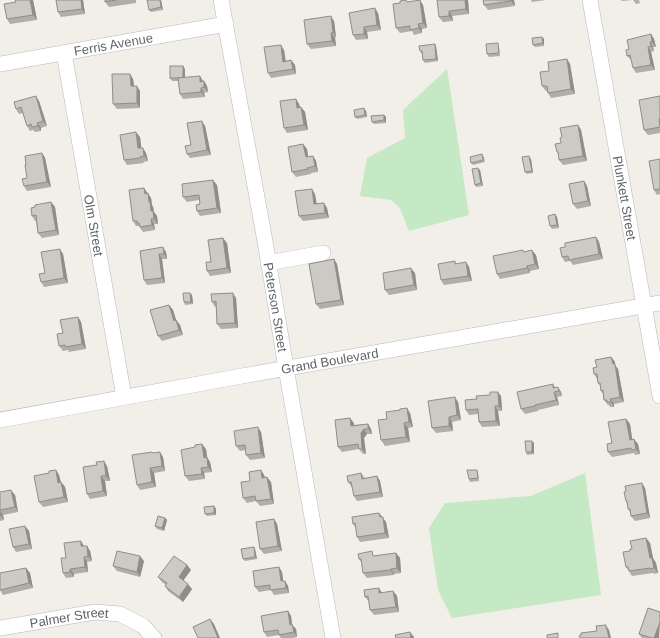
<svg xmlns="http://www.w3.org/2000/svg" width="660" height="638" viewBox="0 0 660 638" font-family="Arial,sans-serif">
<rect width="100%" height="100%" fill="#f1efe8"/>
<g fill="#c5e8c5">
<path d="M447 69 469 215 409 231 400 208 391 200 360 196 367 158 405 138 403 110Z"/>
<path d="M585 473 601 595 452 618 438 590 429 528 445 503 531 496Z"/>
</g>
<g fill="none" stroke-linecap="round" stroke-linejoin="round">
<g stroke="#b5b8bc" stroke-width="16">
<g id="minor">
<path id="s1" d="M221 0 265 241 286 368 333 638"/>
<path id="s2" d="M590 0 660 396"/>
<path id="s3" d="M64 53 124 397"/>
<path id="s4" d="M0 64 226 24"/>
<path d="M268 263 323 253"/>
<path id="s5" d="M0 420 242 376 660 303"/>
<path id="s6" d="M0 628 95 612 120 614 143 626 154 638"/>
</g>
</g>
<use href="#minor" stroke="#fff" stroke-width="15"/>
</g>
<g fill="#afaea9">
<path d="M15 0H33L37 20 10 24 7 19 16 2Z"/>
<path d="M56 0H83L85 14 61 17 58 12Z"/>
<path d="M105 0H136V3L109 7 105 2Z"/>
<path d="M147 0H161L163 10 151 12 149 10Z"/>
<path d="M468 0 469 14 452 16 453 21 443 22 439 17Z"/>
<path d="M483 0H514L515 6 488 10 484 5Z"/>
<path d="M531 0H546L532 2Z"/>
<path d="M621 0H632L622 1Z"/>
<path d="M633 0H639L640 3 636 4Z"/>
<path d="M407 2 423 5 427 28 422 29V33L414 35 412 31 400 33 396 28Z"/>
<path d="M378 13 381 30 367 32 368 39 356 40 353 35Z"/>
<path d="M334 21 336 37 335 38 336 46 311 49 307 44Z"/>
<path d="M651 34 654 39 656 47H653L654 51 651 52 655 70 636 73 633 68 631 60 627 56 629 49Z"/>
<path d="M542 37 544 39V46L535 47 533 45Z"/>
<path d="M435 44 436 46 438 61 425 63 423 60 422 54 420 51Z"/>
<path d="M499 46 500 56 489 57 487 54Z"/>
<path d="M284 50 286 61 291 60 295 65 296 74 271 78 268 73Z"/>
<path d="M567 59 570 64 575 94 551 98 548 93 547 91H546L542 86 549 71Z"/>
<path d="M185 69V78L204 81 207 86 208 92 204 93 205 97 183 99 180 94 178 81H172L170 78Z"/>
<path d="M130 74 133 79 134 86 140 91V108L117 109 113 104Z"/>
<path d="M660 96V133L648 135 644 130Z"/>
<path d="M296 99 299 104 300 107H301L305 112 308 130 287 133 284 128Z"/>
<path d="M39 101 47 126 41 128V131L35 132 33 130 30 131 27 126 23 113 19 114 16 109Z"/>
<path d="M366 111 367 117 357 119 355 117Z"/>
<path d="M384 115 386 117V123L374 124 372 122Z"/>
<path d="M578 125 581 130 587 161 563 165 559 160V155L557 152 561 143 562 137Z"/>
<path d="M205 126 211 155 190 158 187 154 191 145Z"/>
<path d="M140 137 141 148 146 153 148 161 143 162 144 163 127 165 124 160Z"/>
<path d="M303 144 307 149 308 157 313 156 316 161 318 172 311 173V174L296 177 292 172Z"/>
<path d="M42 153 45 158 51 187 27 191 24 186 27 178 26 165Z"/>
<path d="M482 154 484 157 485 162 473 165 471 163Z"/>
<path d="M531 159 533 173 527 174 525 172Z"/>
<path d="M660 159V194L657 195 654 190Z"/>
<path d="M480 170 483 186 476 187 475 185Z"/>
<path d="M584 181 587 186 591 206 577 209 573 204Z"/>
<path d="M217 185 221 213 200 216 197 211 200 204 199 200 187 202 183 197Z"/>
<path d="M144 188 151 198 152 205 153 207 154 212 157 216 158 224H154L155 230 143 232 139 226H136L133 221Z"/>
<path d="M315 194 317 204 324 203 327 208 329 218 303 221 299 216Z"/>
<path d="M51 202 55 207 59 235 42 238 38 233 36 221H35L32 216Z"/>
<path d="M555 214 557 217 559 228 552 229 550 226Z"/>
<path d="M596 237 599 242 603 259 573 265 570 261 565 262 562 257Z"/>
<path d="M227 243 231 273 210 276 207 271 211 262Z"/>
<path d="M140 251 166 252 167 259H162L165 283 147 285 144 280Z"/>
<path d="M524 252 536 255 539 269 530 271V273L500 279 497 274Z"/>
<path d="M63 254 68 283 44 287 41 282 45 273Z"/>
<path d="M334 259 337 264 344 305 320 309 316 304Z"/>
<path d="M455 261 456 264 466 262 469 267 472 281 444 285 441 280Z"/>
<path d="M415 273 417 290 389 295 385 290Z"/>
<path d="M190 293 192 295 193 304 185 305 184 302Z"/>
<path d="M236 298 238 328 221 329 217 324 216 307H215L212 302Z"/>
<path d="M169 305 173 310 176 320 180 325 183 335 162 341 158 336Z"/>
<path d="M78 317 81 322 86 349 69 352 68 350 63 351 59 346 63 333Z"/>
<path d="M611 357 615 362V365L618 369 624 402 614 404V407H610L609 405H608L604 400 603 394 601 391 600 386 598 383 597 379 594 374 597 367Z"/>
<path d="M553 384 555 387 561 392 562 396 557 397 559 405 538 410V411L525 414 521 409Z"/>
<path d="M501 396 502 411H498L500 426 482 427 479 422 478 414 469 415 466 410 477 399Z"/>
<path d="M458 402 461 420 452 422 453 431 436 433 432 428Z"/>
<path d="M400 410 410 413 413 427 408 428 410 442 385 446 381 440 387 419Z"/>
<path d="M626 419 630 424 632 439 638 444 640 454 635 455 634 453 612 457 608 452 612 443Z"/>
<path d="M354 423V425L368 424 371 429 372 434H367L364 438 366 454H363L359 449 342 452 338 447Z"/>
<path d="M261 432 265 458 250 460 246 455V450L240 451 236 446Z"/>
<path d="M534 443V454L527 455 526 452Z"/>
<path d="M206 449 207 457 210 462 212 472 204 473 205 479 189 481 185 476Z"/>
<path d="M152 452 153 453 163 457 165 471 154 473 156 487 140 490 137 485Z"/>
<path d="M107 466 110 481H105L107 496 90 499 87 494Z"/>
<path d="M56 470 59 475 61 482 65 487 68 502 43 507 39 502 49 473Z"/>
<path d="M261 470 264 475 265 477 271 482 274 504 260 506 256 501 247 503 243 498 250 481Z"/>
<path d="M477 470 478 472 479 481 470 482 469 479Z"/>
<path d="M361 473 365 478 377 476 380 481 383 497 357 501 354 496 352 487 348 482Z"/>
<path d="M645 488 650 518 635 521 631 516 630 512 628 509 627 504 626 501V491Z"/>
<path d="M0 492 15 495 18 512 3 515 4 520 0 521Z"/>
<path d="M214 506 216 509V515L207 516 205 514Z"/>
<path d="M379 513 386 522 389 538 360 542 357 537 356 528 353 524Z"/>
<path d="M165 518 167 520 164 531 157 529 155 526Z"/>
<path d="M274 519 277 524 282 551 264 554 260 549Z"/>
<path d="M25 526 29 531 32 549 16 552 13 547Z"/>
<path d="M646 538 650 543 653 558 656 563 658 573 654 574 653 573 632 576 626 567 630 551 632 549Z"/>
<path d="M84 546H87L90 551 92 561 87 562 88 572 74 574V577L66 578 63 573 66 558Z"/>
<path d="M254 547 255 549 257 559 245 561 243 559Z"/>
<path d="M396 553 400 558 401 573 394 574V575L367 578 363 573 362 563 359 559Z"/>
<path d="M144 561 140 577 117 571 113 566Z"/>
<path d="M187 565 191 570 183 581 192 589 183 602 168 591 165 586 166 585 162 582 158 577Z"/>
<path d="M279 567 282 572 283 581H285L288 586 289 593 274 595 271 590 259 592 255 587Z"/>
<path d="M26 568 30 573 33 588 3 595 0 590Z"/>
<path d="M393 591 397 596 399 612 374 615 370 610 369 602 365 597 382 593Z"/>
<path d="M288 611 291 616 292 625 296 629 297 637 293 638H281L279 635 267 637 264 632Z"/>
<path d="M639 634 660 637 659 638H642Z"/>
</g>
<g fill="#8f8d8a">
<path d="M30 0H33L37 20 33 15Z"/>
<path d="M81 0H83L85 14 82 9Z"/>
<path d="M160 0H161L163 10 161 7Z"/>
<path d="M420 0 423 5 427 28 423 23Z"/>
<path d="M465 0H468L469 14 466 9Z"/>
<path d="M511 0H514L515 6 511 1Z"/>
<path d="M375 8 378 13 381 30 377 25Z"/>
<path d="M449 11 452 16 453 21 449 16Z"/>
<path d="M331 16 334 21 336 37 333 32Z"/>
<path d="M418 24 422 29V33L419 28Z"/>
<path d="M364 27 367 32 368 39 364 34Z"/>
<path d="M331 33 335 38 336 46 332 41Z"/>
<path d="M651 34 654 39 656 47 652 42Z"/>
<path d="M542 37 544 39V46L543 43Z"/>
<path d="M650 42 653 47 654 51 651 46Z"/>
<path d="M435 44 436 46 438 61 436 59Z"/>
<path d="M281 45 284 50 286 67 283 62Z"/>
<path d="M648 47 651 52 655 70 651 65Z"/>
<path d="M567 59 570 64 575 94 571 89Z"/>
<path d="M291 60 295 65 296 74 293 69Z"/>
<path d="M183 66 185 69V81L183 78Z"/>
<path d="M130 74 133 79 135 91 131 86Z"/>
<path d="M200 76 203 81 200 82Z"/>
<path d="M204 81 207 86 208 92 204 87Z"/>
<path d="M137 86 140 91V108L137 103Z"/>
<path d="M201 88 204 93 205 97 201 92Z"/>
<path d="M36 96 39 101 47 126 43 121Z"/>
<path d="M296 99 299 104 301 113 297 108Z"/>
<path d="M301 107 305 112 308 130 304 125Z"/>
<path d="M364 108 366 111 367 117 365 115Z"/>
<path d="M384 115 386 117V123L384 120Z"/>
<path d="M202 121 205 126 211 155 207 150Z"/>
<path d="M37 123 41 128V131L38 126Z"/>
<path d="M578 125 581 130 587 161 583 156Z"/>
<path d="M136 132 140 137 142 153 138 148Z"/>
<path d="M303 144 307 149 309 162 306 157Z"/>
<path d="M143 148 146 153 148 161 144 156Z"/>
<path d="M42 153 45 158 51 187 47 182Z"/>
<path d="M313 156 316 161 318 172 315 166Z"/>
<path d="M529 156 531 159 533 173 532 171Z"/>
<path d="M478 168 480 170 483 186 481 183Z"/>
<path d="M213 180 217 185 221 213 217 208Z"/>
<path d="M584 181 587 186 591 206 588 201Z"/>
<path d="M144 188 147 193 148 199 145 194Z"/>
<path d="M312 189 315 194 317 209 314 204Z"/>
<path d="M148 193 151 198 152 205 153 207 154 212 157 216 158 224 154 219 151 211 149 202Z"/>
<path d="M51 202 55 207 59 235 56 230Z"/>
<path d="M324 203 327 208 329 218 325 213Z"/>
<path d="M555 214 557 217 559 228 557 225Z"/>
<path d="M151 219 154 224 155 230 152 225Z"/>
<path d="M596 237 599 242 603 259 599 254Z"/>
<path d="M223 238 227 243 231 273 227 268Z"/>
<path d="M163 247 166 252 167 259 164 254Z"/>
<path d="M60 249 63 254 68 283 64 278Z"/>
<path d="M532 250 536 255 539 269 535 264Z"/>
<path d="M159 254 162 259 165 283 162 278Z"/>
<path d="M334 259 337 264 344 305 341 300Z"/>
<path d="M466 262 469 267 472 281 468 276Z"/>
<path d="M527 266 530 271V273L527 268Z"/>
<path d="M411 268 415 273 417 290 414 285Z"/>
<path d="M190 293 192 295 193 304 191 302Z"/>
<path d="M233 293 236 298 238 328 235 323Z"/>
<path d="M169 305 173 310 178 326 174 321Z"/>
<path d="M78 317 81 322 86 349 82 344Z"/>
<path d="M176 320 180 325 183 335 179 330Z"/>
<path d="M611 357 615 362V365L618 369 624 402 620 397Z"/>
<path d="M558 387 561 392 562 396 559 391Z"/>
<path d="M498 392 501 396 502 411 499 406Z"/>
<path d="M554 392 557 397 559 405 556 400Z"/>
<path d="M455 397 458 402 461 420 457 415Z"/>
<path d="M610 399 614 404V407L611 402Z"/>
<path d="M495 406 498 411 500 426 496 421Z"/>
<path d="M407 408 410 413 413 427 409 422Z"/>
<path d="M449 417 452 422 453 431 449 426Z"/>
<path d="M350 418 354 423V431L351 426Z"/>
<path d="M626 419 630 424 633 445 630 440Z"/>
<path d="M404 423 408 428 410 442 406 437Z"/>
<path d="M368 424 371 429 372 434 368 429Z"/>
<path d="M258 427 261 432 265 458 261 453Z"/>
<path d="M364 429 367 434 364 438 366 454 362 449 361 433Z"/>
<path d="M634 439 638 444 640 454 636 449Z"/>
<path d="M532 441 534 443V454L532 452Z"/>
<path d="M202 444 206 449 207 457 210 462 212 472 208 467 204 458Z"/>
<path d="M160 452 163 457 165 471 162 466Z"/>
<path d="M104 461 107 466 110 481 106 476Z"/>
<path d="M150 468 154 473 156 487 152 482Z"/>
<path d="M201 468 204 473 205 479 202 474Z"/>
<path d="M56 470 59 475 62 488 58 483Z"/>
<path d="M261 470 264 475 266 483 262 478Z"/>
<path d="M101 476 105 481 107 496 103 491Z"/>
<path d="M377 476 380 481 383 497 380 492Z"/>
<path d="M267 477 271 482 274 504 271 499Z"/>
<path d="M61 482 65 487 68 502 64 497Z"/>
<path d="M642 483 645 488 650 518 647 513Z"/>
<path d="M11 490 15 495 18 512 15 507Z"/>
<path d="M214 506 216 509V515L214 513Z"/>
<path d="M0 511 3 515 4 520 0 515Z"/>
<path d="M379 513 386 522 389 538 385 533 380 517Z"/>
<path d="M165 518 167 520 164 531 162 528Z"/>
<path d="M274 519 277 524 282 551 278 546Z"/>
<path d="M25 526 29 531 32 549 29 544Z"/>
<path d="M646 538 650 543 653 558 656 563 658 573 654 568 650 558Z"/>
<path d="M81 541 84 546H81Z"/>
<path d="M87 546 90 551 92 561 88 556Z"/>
<path d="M254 547 255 549 257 559 255 557Z"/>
<path d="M396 553 400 558 401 573 397 568Z"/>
<path d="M140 556 144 561 140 577 137 572Z"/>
<path d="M84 557 87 562 88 572 85 567Z"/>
<path d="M187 565 191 570 182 582 179 577Z"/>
<path d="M279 567 282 572 284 586 281 581Z"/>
<path d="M26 568 30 573 33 588 29 583Z"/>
<path d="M70 569 74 574V577L70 572Z"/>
<path d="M391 569 394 574V575L390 570Z"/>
<path d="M285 581 288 586 289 593 286 588Z"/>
<path d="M188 584 192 589 183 602 179 597Z"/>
<path d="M379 588 382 593H379Z"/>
<path d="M393 591 397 596 399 612 396 607Z"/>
<path d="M288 611 291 616 292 625 296 629 297 637 294 632 290 625Z"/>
<path d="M210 619 214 624 220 638H218Z"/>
<path d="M660 622 659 638H654Z"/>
<path d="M606 625 609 630 611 638H609Z"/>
<path d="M410 632 414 637V638H411Z"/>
</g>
<g fill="#cccac5" stroke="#8f8d8a">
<path d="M15 0H30L33 15 7 19 4 4 16 2Z"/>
<path d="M56 0H81L82 9 58 12Z"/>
<path d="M105 0H116L105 2Z"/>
<path d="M147 0H160L161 7 149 10Z"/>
<path d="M406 0 407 2 420 0 423 23 418 24 419 28 410 30V26L396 28 393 4 400 3V1Z"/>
<path d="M437 0H465L466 9 449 11V16L439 17Z"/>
<path d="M483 0H511V1L484 5Z"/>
<path d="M375 8 377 25 364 27V34L353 35 349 13Z"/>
<path d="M331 16 333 32 331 33 332 41 307 44 304 20Z"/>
<path d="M651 34 652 42H650L651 46 648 47 651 65 633 68 630 55 627 56 626 50 629 49 627 40Z"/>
<path d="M542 37 543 43 533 45 532 38Z"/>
<path d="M498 43 499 53 487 54 486 44Z"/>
<path d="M435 44 436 59 423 60 422 51H420L419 46Z"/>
<path d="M281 45 283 62 291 60 293 69 268 73 264 47Z"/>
<path d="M567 59 571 89 548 93 547 86H542L540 72 549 71 548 62Z"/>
<rect x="170" y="66" width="13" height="12"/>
<path d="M112 74H130L131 86H137V103L113 104Z"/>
<path d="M200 76V82L204 81V87L201 88V92L180 94 178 78Z"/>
<path d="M36 96 43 121 37 123 38 126 32 127 31 124 27 126 21 107 16 109 14 102Z"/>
<path d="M660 96V119H659L660 127 644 130 639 100Z"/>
<path d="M296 99 297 108 301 107 304 125 284 128 280 101Z"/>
<path d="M364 108 365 115 355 117 354 110Z"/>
<path d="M384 115V120L372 122 371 116Z"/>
<path d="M202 121 207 150 187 154 185 146 191 145 187 123Z"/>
<path d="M578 125 583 156 559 160 558 152H557L555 144 561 143 560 138 562 137 560 128Z"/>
<path d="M136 132 138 148H143L144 156 140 157V158L124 160 120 135Z"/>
<path d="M303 144 306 157 313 156 315 166 307 168 308 169 292 172 288 147Z"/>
<path d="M42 153 47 182 24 186 22 179 27 178 25 165H26L25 156Z"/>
<path d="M482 154 483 160 471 163 470 157Z"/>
<path d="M529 156 532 171 525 172 522 157Z"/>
<path d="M660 159V189L654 190 649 161Z"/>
<path d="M478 168 481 183 475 185 472 169Z"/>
<path d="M213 180 217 208 197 211 196 205 200 204 199 195 183 197 182 184Z"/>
<path d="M584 181 588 201 573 204 569 184Z"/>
<path d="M144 188 145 194 148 193 149 202H150L151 211H153L154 219H151L152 225 140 227 139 223H137V221H133L129 190Z"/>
<path d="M312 189 314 204 324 203 325 213 299 216 295 191Z"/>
<path d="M51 202 56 230 38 233 36 215 32 216 31 208 35 207V205Z"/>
<path d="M555 214 557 225 550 226 548 216Z"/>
<path d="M596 237 599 254 569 260 568 256 562 257 560 248 565 247V243Z"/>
<path d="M223 238 227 268 207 271 206 262H211L208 240Z"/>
<path d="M163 247 164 254H159L162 278 144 280 140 251Z"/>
<path d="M60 249 64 278 41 282 39 274 45 273 41 252Z"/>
<path d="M523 250 524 252 532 250 535 264 527 266V268L497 274 493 256Z"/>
<path d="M334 259 341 300 316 304 309 264Z"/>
<path d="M455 261V264L466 262 468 276 441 280 438 264Z"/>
<path d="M411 268 414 285 385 290 383 273Z"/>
<path d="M183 293H190L191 302H184Z"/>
<path d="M233 293 235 323 217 324 216 301 212 302 211 294Z"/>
<path d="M169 305 174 321 176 320 179 330 158 336 150 310Z"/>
<path d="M78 317 82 344 66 347 65 345 59 346 57 334 63 333 60 320Z"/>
<path d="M611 357 613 364H615L620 397 610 399 611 402H607V400H604L603 390 601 391 600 383H598L597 374H594L593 368 597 367 595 360Z"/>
<path d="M553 384V388L558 387 559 391 554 392 556 400 535 405V406L521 409 517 392Z"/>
<path d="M490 392H498L499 406H495L496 421 479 422 478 409 466 410 465 400 477 399 476 396 490 395Z"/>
<path d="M455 397 457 415 449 417V426L432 428 428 401Z"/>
<path d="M407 408 409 422 404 423 406 437 381 440 378 420 387 419 386 412 400 410V409Z"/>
<path d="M350 418 351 426 368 424V429H364L361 433 362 449H359L358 444 338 447 335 420Z"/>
<path d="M626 419 630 440 634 439 636 449 632 450 631 448 608 452 607 444 612 443 608 422Z"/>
<path d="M258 427 261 453 246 455 245 445 236 446 234 431Z"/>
<path d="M525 441H532V452H526Z"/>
<path d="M202 444 204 458 207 457 208 467 201 468 202 474 185 476 181 450 195 447V445Z"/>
<path d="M152 452 153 453 160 452 162 466 150 468 152 482 137 485 132 455Z"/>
<path d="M104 461 106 476H101L103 491 87 494 83 467 97 465 96 462Z"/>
<path d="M56 470 58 483 61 482 64 497 39 502 34 476 49 473V471Z"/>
<path d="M261 470 262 478 267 477 271 499 256 501 255 496 243 498 241 482 250 481 249 472Z"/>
<path d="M467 470H477L478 478 469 479Z"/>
<path d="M361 473 362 479 377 476 380 492 354 496 351 482H348L347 476Z"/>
<path d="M642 483 647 513 631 516 630 509H628L627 501H626L624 492 626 491 625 486Z"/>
<path d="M11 490 15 507 0 510V492Z"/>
<path d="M214 506V513L205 514 204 507Z"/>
<path d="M379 513 380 517H383L385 533 357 537 355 523 353 524 352 517Z"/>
<path d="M158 516 165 518 162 528 155 526Z"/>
<path d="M274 519 278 546 260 549 256 522Z"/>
<path d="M25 526 29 544 13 547 9 529Z"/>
<path d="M646 538 650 558H652L654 568 650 569V568L629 571 628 567H626L623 552 630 551V549H632L630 541Z"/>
<path d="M81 541V546H87L88 556 84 557 85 567 70 569V572L63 573 61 558H66L64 543Z"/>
<path d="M254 547 255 557 243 559 241 549Z"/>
<path d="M117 551 140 556 137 572 113 566Z"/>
<path d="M372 551 373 556 396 553 397 568 391 569 390 570 363 573 361 559H359L358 554Z"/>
<path d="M174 556 187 565 179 577 188 584 179 597 165 586 167 583 158 577Z"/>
<path d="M279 567 281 581H285L286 588 270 590V585L255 587 253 571Z"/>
<path d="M26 568 29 583 0 590V573Z"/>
<path d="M379 588V593L393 591 396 607 370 610 368 596 365 597 364 590Z"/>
<path d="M648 608 660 612V622L654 638H652L639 634Z"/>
<path d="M288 611 290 625 292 624 294 632 279 635 278 630 264 632 261 616Z"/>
<path d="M210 619 218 638H198L193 627Z"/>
<path d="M606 625V629H607L609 638H580L579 636 581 635V633L597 631 596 626Z"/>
<path d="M410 632 411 638H396L395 635Z"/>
<path d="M558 633V638H547V635Z"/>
</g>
<g text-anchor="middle" stroke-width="3.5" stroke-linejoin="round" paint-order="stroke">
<g font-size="13" fill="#5f6368" stroke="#fff">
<text dy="5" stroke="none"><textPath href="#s4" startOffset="115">Ferris Avenue</textPath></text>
<text dy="5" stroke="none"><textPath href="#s2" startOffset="201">Plunkett Street</textPath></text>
<text dy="5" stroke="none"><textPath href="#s3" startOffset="175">Olm Street</textPath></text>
<text dy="5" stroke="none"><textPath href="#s1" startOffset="312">Peterson Street</textPath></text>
<text dy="5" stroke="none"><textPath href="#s5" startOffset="335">Grand Boulevard</textPath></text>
<text dy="5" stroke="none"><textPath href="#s6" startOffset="70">Palmer Street</textPath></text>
</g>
</g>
</svg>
